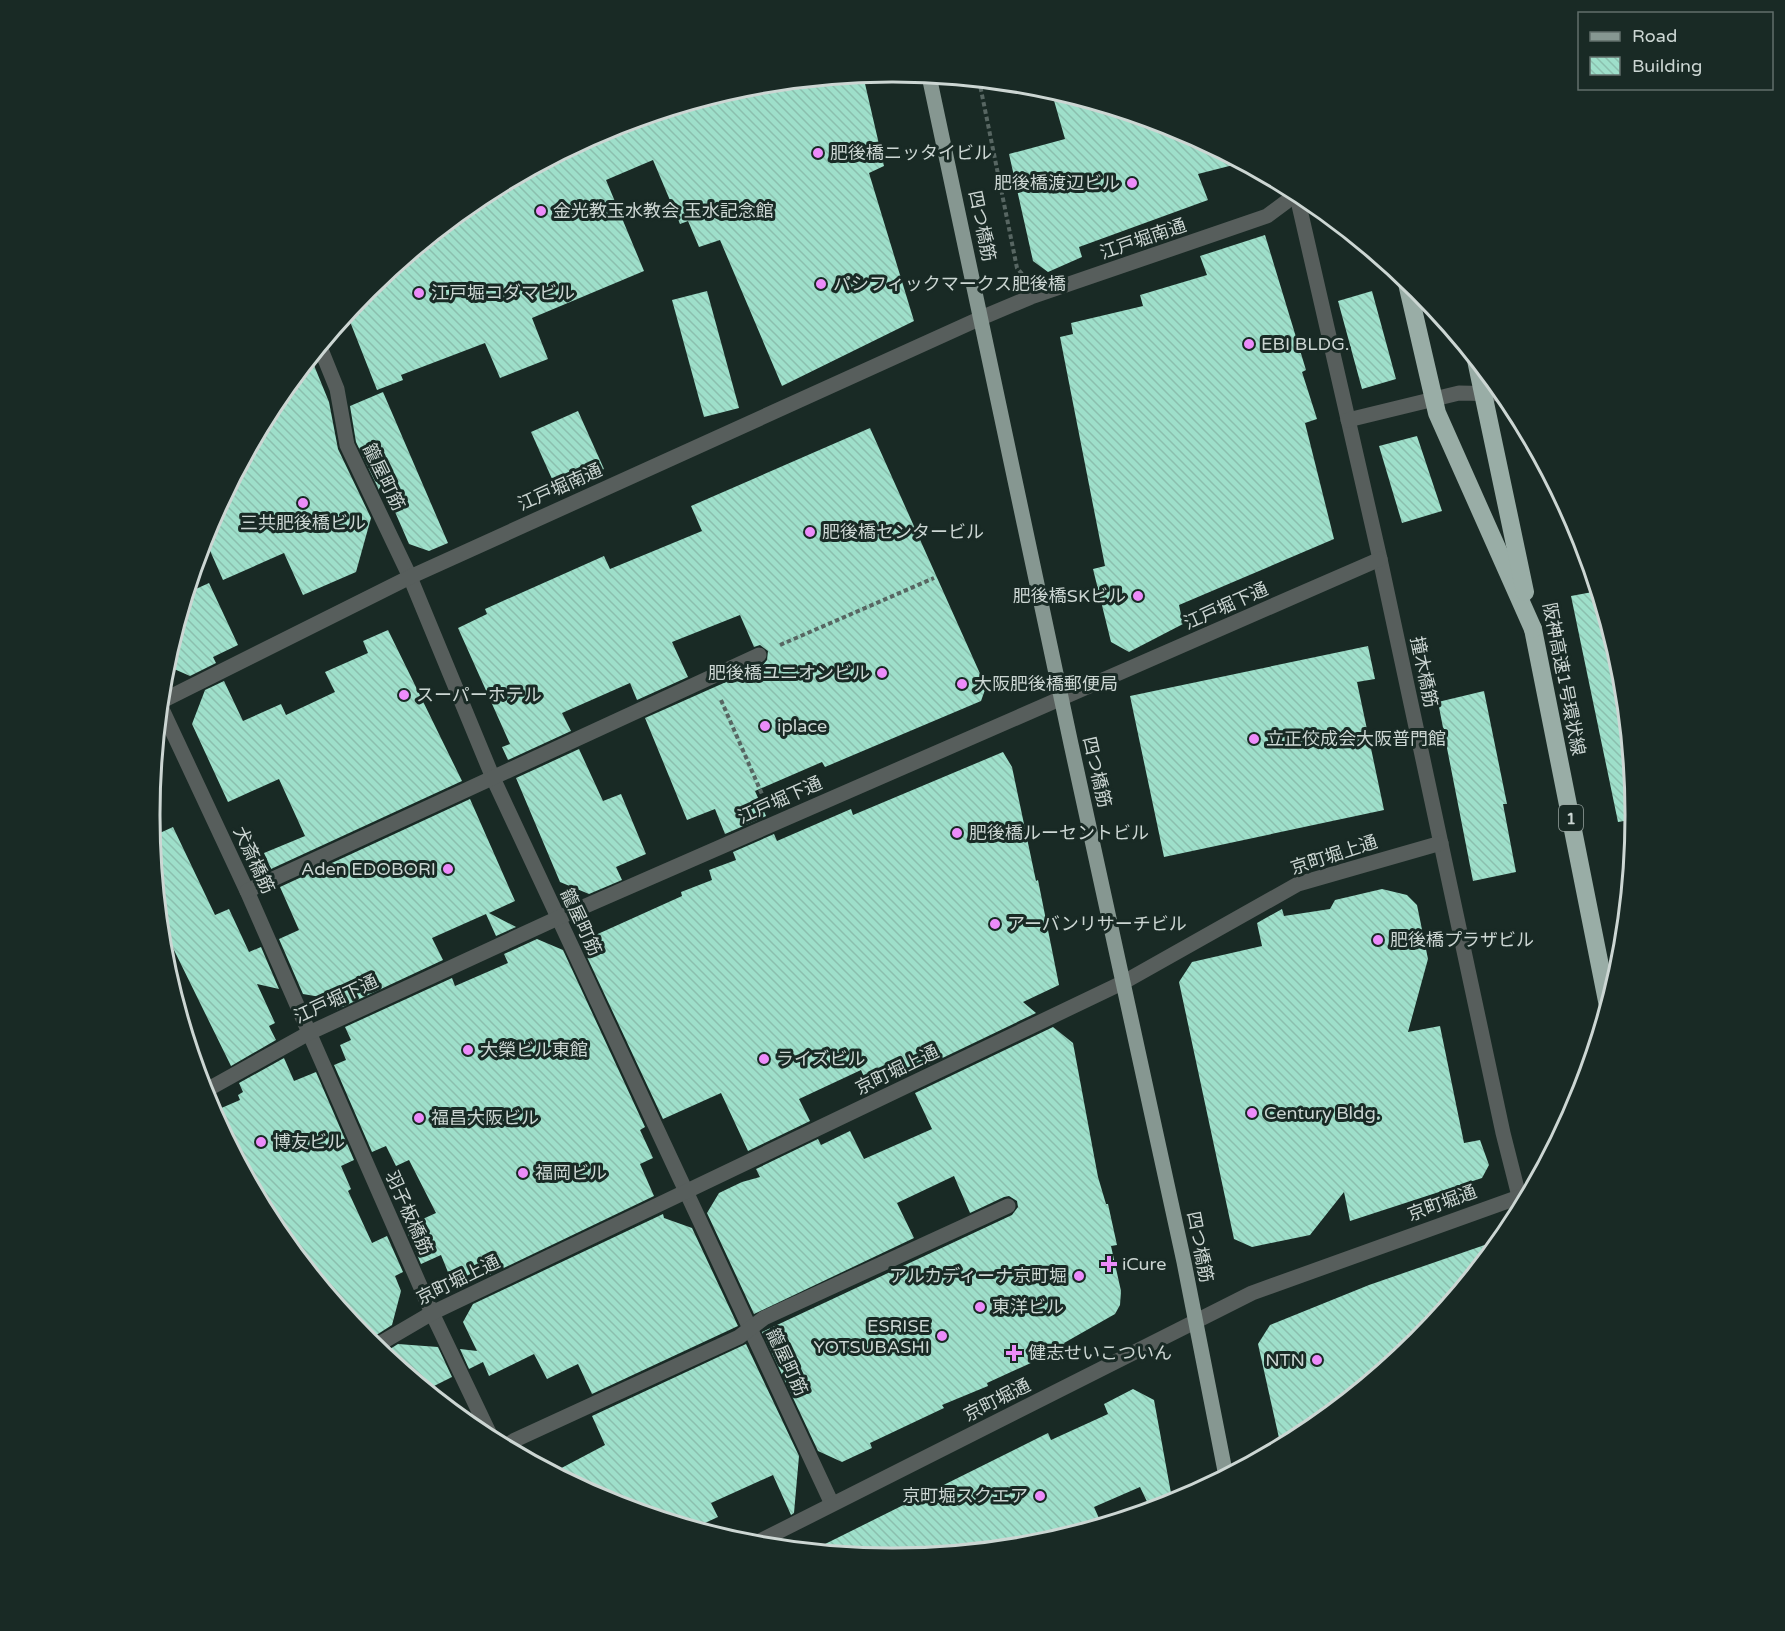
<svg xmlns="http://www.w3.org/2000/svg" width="1785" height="1631" viewBox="0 0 1785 1631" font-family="'Varela Round','Noto Sans JP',sans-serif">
<defs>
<pattern id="building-back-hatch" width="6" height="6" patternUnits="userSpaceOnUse" patternTransform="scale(1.5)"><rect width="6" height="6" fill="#9edfca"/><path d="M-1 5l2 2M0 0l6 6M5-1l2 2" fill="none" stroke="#8bbfae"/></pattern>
</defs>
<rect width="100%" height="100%" fill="#192a25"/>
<g fill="url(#building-back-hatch)">
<path d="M863 75 884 166 869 173 914 321 782 386 720 240 699 247 688 221 680 224 653 160 606 180 644 271 532 318 548 359 500 378 485 343 401 375 403 380 377 390 347 314 367 290 480 197 611 128 748 86Z"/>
<path d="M1051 90 1177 129 1241 163 1198 174 1208 200 1079 247 1082 257 1048 272 1033 261 1009 154 1065 139Z"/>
<path d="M1265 235 1306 370 1302 372 1317 419 1305 423 1334 539 1179 605 1183 624 1129 652 1111 642 1093 569 1105 566 1060 337 1073 334 1071 323 1143 306 1140 295 1207 275 1200 256Z"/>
<path d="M707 291 739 408 704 417 672 300Z"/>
<path d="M1372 291 1396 379 1362 389 1338 301Z"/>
<path d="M311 358 329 402 338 449 371 518 356 572 303 595 284 553 223 580 204 537 206 531 274 402Z"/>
<path d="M383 392 448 543 429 551 409 544 382 482 379 490 356 442 350 406Z"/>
<path d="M578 411 604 469 557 490 531 432Z"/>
<path d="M870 428 986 687 981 701 825 767 822 762 755 791 766 816 725 834 715 809 687 820 645 718 762 666 767 660 768 651 760 645 754 647 740 615 672 642 688 677 637 700 630 683 562 713 571 731 508 760 502 747 510 744 458 628 487 614 485 609 604 556 610 569 702 531 691 506Z"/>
<path d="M1417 436 1442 511 1402 523 1379 446Z"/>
<path d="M209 583 238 645 213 657 216 663 190 676 165 665 187 593Z"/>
<path d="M1598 591 1622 671 1636 816V819L1618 822 1571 596Z"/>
<path d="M388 630 462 781 271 869 264 853 305 836 279 779 228 802 192 724 205 690 224 681 243 721 281 704 286 715 335 692 325 672 368 653 363 641Z"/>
<path d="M1368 646 1375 679 1357 682 1384 810 1164 857 1130 696Z"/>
<path d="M1484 691 1507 804H1503L1516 872 1473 881 1438 702Z"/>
<path d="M579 749 603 801 621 794 646 854 616 867 622 880 589 894 560 882 516 778Z"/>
<path d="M1003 752 1012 767 1036 881 1038 880 1059 985 1023 1002 1036 1013 907 1075 901 1063 865 1079 861 1070 799 1099 810 1121 748 1151 721 1093 663 1119 580 942 682 896 681 892 712 880 709 870 736 860 733 852 774 834 777 841 851 809 853 815Z"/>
<path d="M470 799 515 901 489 913 516 927 496 936 486 914 432 938 443 960 336 1010 332 999 303 994 279 939 299 930 280 887Z"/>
<path d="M173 827 215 915 229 909 249 952 261 947 279 989 257 984 275 1023 269 1026 276 1040 231 1066 172 946 162 951 151 837Z"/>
<path d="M1382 889 1407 895 1417 905 1428 959 1408 1032 1440 1026 1464 1143 1480 1140 1489 1165 1482 1178 1350 1221 1344 1192 1310 1235 1252 1247 1234 1239 1179 982 1192 962 1262 946 1257 923 1282 909 1284 916 1330 909 1335 900Z"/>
<path d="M537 939 563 950 645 1127 640 1130 653 1158 640 1164 654 1196 489 1275 496 1263 452 1282 441 1255 421 1264 405 1227 436 1213 409 1160 396 1166 386 1146 372 1152 334 1065 346 1060 340 1045 351 1040 345 1027 452 978 455 986 508 963 504 954Z"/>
<path d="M1053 1027 1073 1043 1098 1177 1106 1204H1108L1117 1245 1111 1246 1121 1291 1120 1305 1115 1314 1064 1343 1066 1347 987 1383 988 1386 942 1405 944 1408 870 1443 872 1448 842 1462 818 1451 762 1332 1012 1215 1018 1207 1017 1201 1009 1196 1004 1197 970 1213 954 1176 897 1203 914 1238 754 1314 707 1213 719 1193 742 1182 760 1177 756 1169 818 1139 821 1145 850 1131 864 1159 932 1129 915 1093Z"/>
<path d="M284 1058 294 1081 316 1072 354 1160 341 1166 351 1189 348 1191 372 1243 387 1236 403 1272 395 1276 401 1291 392 1325 367 1341 274 1228 212 1112 240 1100 238 1095 243 1092 239 1083Z"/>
<path d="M663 1214 664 1218 692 1228 738 1326 592 1394 578 1364 547 1379 534 1354 489 1376 483 1362 469 1369 460 1349 477 1351 463 1322 473 1304Z"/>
<path d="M1502 1239 1418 1341 1305 1434 1281 1447 1258 1344 1270 1325 1369 1285Z"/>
<path d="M398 1344 438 1347 452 1377 426 1390 382 1354Z"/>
<path d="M746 1344 799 1456 794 1513 791 1515 773 1475 711 1503 718 1517 694 1528 608 1502 552 1473 605 1445 592 1416Z"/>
<path d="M1133 1389 1154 1400 1173 1504 1151 1510 1140 1487 1094 1507 1102 1525 1037 1545 892 1559 811 1551 1048 1433 1051 1440 1108 1414 1104 1404Z"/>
</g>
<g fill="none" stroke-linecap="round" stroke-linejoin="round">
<g stroke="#576662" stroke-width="4" stroke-dasharray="4.5 3" stroke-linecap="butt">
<path d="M979 80 1017 268 1023 275"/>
<path d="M780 645 934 578"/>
<path d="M721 700 765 801"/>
</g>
<g stroke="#575e5c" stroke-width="15">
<path d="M1296 192 1380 559 1503 1133 1522 1208"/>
<path d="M320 347 337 389 347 445 410 577 493 778 832 1504"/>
<path d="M1348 420 1459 393 1504 394"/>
<path d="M160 702 410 577 981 318 1031 297 1267 216 1298 193"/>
<path d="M160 705 247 891 432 1313 493 1441"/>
<path d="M247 891 759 655"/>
<path d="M203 1092 309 1033 558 918 1380 559"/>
<path d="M374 1347 432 1313 1124 982 1298 884 1441 843"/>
<path d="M505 1447 515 1440 739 1337 764 1318 1008 1206"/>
<path d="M752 1545 1252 1293 1530 1193"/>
</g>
<path stroke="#869791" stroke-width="15" d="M929 76 1071 744 1184 1262 1226 1476"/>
<path stroke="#99ada6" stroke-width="18" d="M1533 629 1608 1006"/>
<g stroke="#99ada6" stroke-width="18">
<path d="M1406 279 1437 413 1533 629"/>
<path d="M1476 360 1525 592"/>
</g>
</g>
<g fill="#ec8cfa" stroke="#192a25" stroke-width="2">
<circle cx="818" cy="153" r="6"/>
<circle cx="1132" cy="183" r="6"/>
<circle cx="541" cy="211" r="6"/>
<circle cx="821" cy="284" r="6"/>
<circle cx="419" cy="293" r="6"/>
<circle cx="1249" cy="344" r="6"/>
<circle cx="303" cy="503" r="6"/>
<circle cx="810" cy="532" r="6"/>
<circle cx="1138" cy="596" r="6"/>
<circle cx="882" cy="673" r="6"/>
<circle cx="962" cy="684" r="6"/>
<circle cx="404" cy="695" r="6"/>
<circle cx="765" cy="726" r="6"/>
<circle cx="1254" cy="739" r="6"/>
<circle cx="957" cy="833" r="6"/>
<circle cx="448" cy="869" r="6"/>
<circle cx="995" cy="924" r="6"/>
<circle cx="1378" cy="940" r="6"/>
<circle cx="468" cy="1050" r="6"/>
<circle cx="764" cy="1059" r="6"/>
<circle cx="1252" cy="1113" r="6"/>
<circle cx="419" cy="1118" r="6"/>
<circle cx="261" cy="1142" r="6"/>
<circle cx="523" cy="1173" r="6"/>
<path d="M1106 1255h6v6h6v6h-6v6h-6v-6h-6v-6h6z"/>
<circle cx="1079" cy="1276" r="6"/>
<circle cx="980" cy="1307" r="6"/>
<circle cx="942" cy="1336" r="6"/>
<path d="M1011 1344h6v6h6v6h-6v6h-6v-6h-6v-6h6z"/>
<circle cx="1317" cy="1360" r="6"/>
<circle cx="1040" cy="1496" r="6"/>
</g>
<g text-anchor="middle" stroke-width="6" stroke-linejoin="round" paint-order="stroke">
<rect fill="#192a25" stroke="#96a29f" stroke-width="1.5" x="1559" y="805" width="24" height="26" rx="4.5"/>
<g font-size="16" font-weight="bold" fill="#ccd6d3">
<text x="1571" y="824">1</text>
</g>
<g font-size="18" fill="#ccd6d3" stroke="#192a25" text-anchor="start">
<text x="830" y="159">肥後橋ニッタイビル</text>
<text x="1120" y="189" text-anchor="end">肥後橋渡辺ビル</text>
<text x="553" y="217">金光教玉水教会 玉水記念館</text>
<text x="833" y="290">パシフィックマークス肥後橋</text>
<text x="431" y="299">江戸堀コダマビル</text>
<text x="1261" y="350">EBI BLDG.</text>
<text x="303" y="529" text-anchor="middle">三共肥後橋ビル</text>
<text x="822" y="538">肥後橋センタービル</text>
<text x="1126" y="602" text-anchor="end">肥後橋SKビル</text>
<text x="870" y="679" text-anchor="end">肥後橋ユニオンビル</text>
<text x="974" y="690">大阪肥後橋郵便局</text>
<text x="416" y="701">スーパーホテル</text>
<text x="777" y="732">iplace</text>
<text x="1266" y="745">立正佼成会大阪普門館</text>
<text x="969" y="839">肥後橋ルーセントビル</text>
<text x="436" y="875" text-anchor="end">Aden EDOBORI</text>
<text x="1007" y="930">アーバンリサーチビル</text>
<text x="1390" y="946">肥後橋プラザビル</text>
<text x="480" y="1056">大榮ビル東館</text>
<text x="776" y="1065">ライズビル</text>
<text x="1264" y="1119">Century Bldg.</text>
<text x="431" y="1124">福昌大阪ビル</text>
<text x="273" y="1148">博友ビル</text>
<text x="535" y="1179">福岡ビル</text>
<text x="1122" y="1270">iCure</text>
<text x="1067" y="1282" text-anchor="end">アルカディーナ京町堀</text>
<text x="992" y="1313">東洋ビル</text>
<text x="930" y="1332" text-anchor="end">ESRISE<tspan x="930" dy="21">YOTSUBASHI</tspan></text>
<text x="1028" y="1359">健志せいこついん</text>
<text x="1305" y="1366" text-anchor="end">NTN</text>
<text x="1028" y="1502" text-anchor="end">京町堀スクエア</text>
</g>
<g font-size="18" fill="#ccd6d3" stroke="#192a25">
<text transform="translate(982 226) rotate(78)" y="6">四つ橋筋</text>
<text transform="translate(1143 239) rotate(-19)" y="6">江戸堀南通</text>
<text transform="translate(384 477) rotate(64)" y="6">籠屋町筋</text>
<text transform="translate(560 487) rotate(-24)" y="6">江戸堀南通</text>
<text transform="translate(1226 606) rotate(-24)" y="6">江戸堀下通</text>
<text transform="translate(1424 672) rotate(78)" y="6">撞木橋筋</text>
<text transform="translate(1564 679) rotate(79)" y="6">阪神高速1号環状線</text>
<text transform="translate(1097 772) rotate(77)" y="6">四つ橋筋</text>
<text transform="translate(780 800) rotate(-24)" y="6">江戸堀下通</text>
<text transform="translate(1334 855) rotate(-18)" y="6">京町堀上通</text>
<text transform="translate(254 860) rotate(65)" y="6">犬斎橋筋</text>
<text transform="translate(581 922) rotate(65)" y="6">籠屋町筋</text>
<text transform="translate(336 999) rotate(-25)" y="6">江戸堀下通</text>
<text transform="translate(897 1070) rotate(-26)" y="6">京町堀上通</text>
<text transform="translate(1442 1203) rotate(-20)" y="6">京町堀通</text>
<text transform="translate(409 1213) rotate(66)" y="6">羽子板橋筋</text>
<text transform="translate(1200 1247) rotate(79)" y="6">四つ橋筋</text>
<text transform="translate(458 1280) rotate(-26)" y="6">京町堀上通</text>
<text transform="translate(787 1362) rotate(65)" y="6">籠屋町筋</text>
<text transform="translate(997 1400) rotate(-27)" y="6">京町堀通</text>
</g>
</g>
<path d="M0 0H1785V1631H0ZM892 82H893A732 732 0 0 1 1625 814V816A732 732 0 0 1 893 1548H892A732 732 0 0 1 160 816V814A732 732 0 0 1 892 82Z" fill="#192a25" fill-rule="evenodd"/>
<path fill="none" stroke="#ccd6d3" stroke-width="3" d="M892 82H893A732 732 0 0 1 1625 814V816A732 732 0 0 1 893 1548H892A732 732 0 0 1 160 816V814A732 732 0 0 1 892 82Z"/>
<rect x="1578" y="12" width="195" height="78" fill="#192a25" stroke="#616f6b" stroke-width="1.5"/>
<rect x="1590" y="32" width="30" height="9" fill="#869791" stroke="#616f6b" stroke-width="1.5"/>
<text x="1632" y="42" font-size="18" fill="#ccd6d3">Road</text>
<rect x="1590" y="57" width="30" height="18" fill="url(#building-back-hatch)" stroke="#616f6b" stroke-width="1.5"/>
<text x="1632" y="72" font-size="18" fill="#ccd6d3">Building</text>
</svg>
